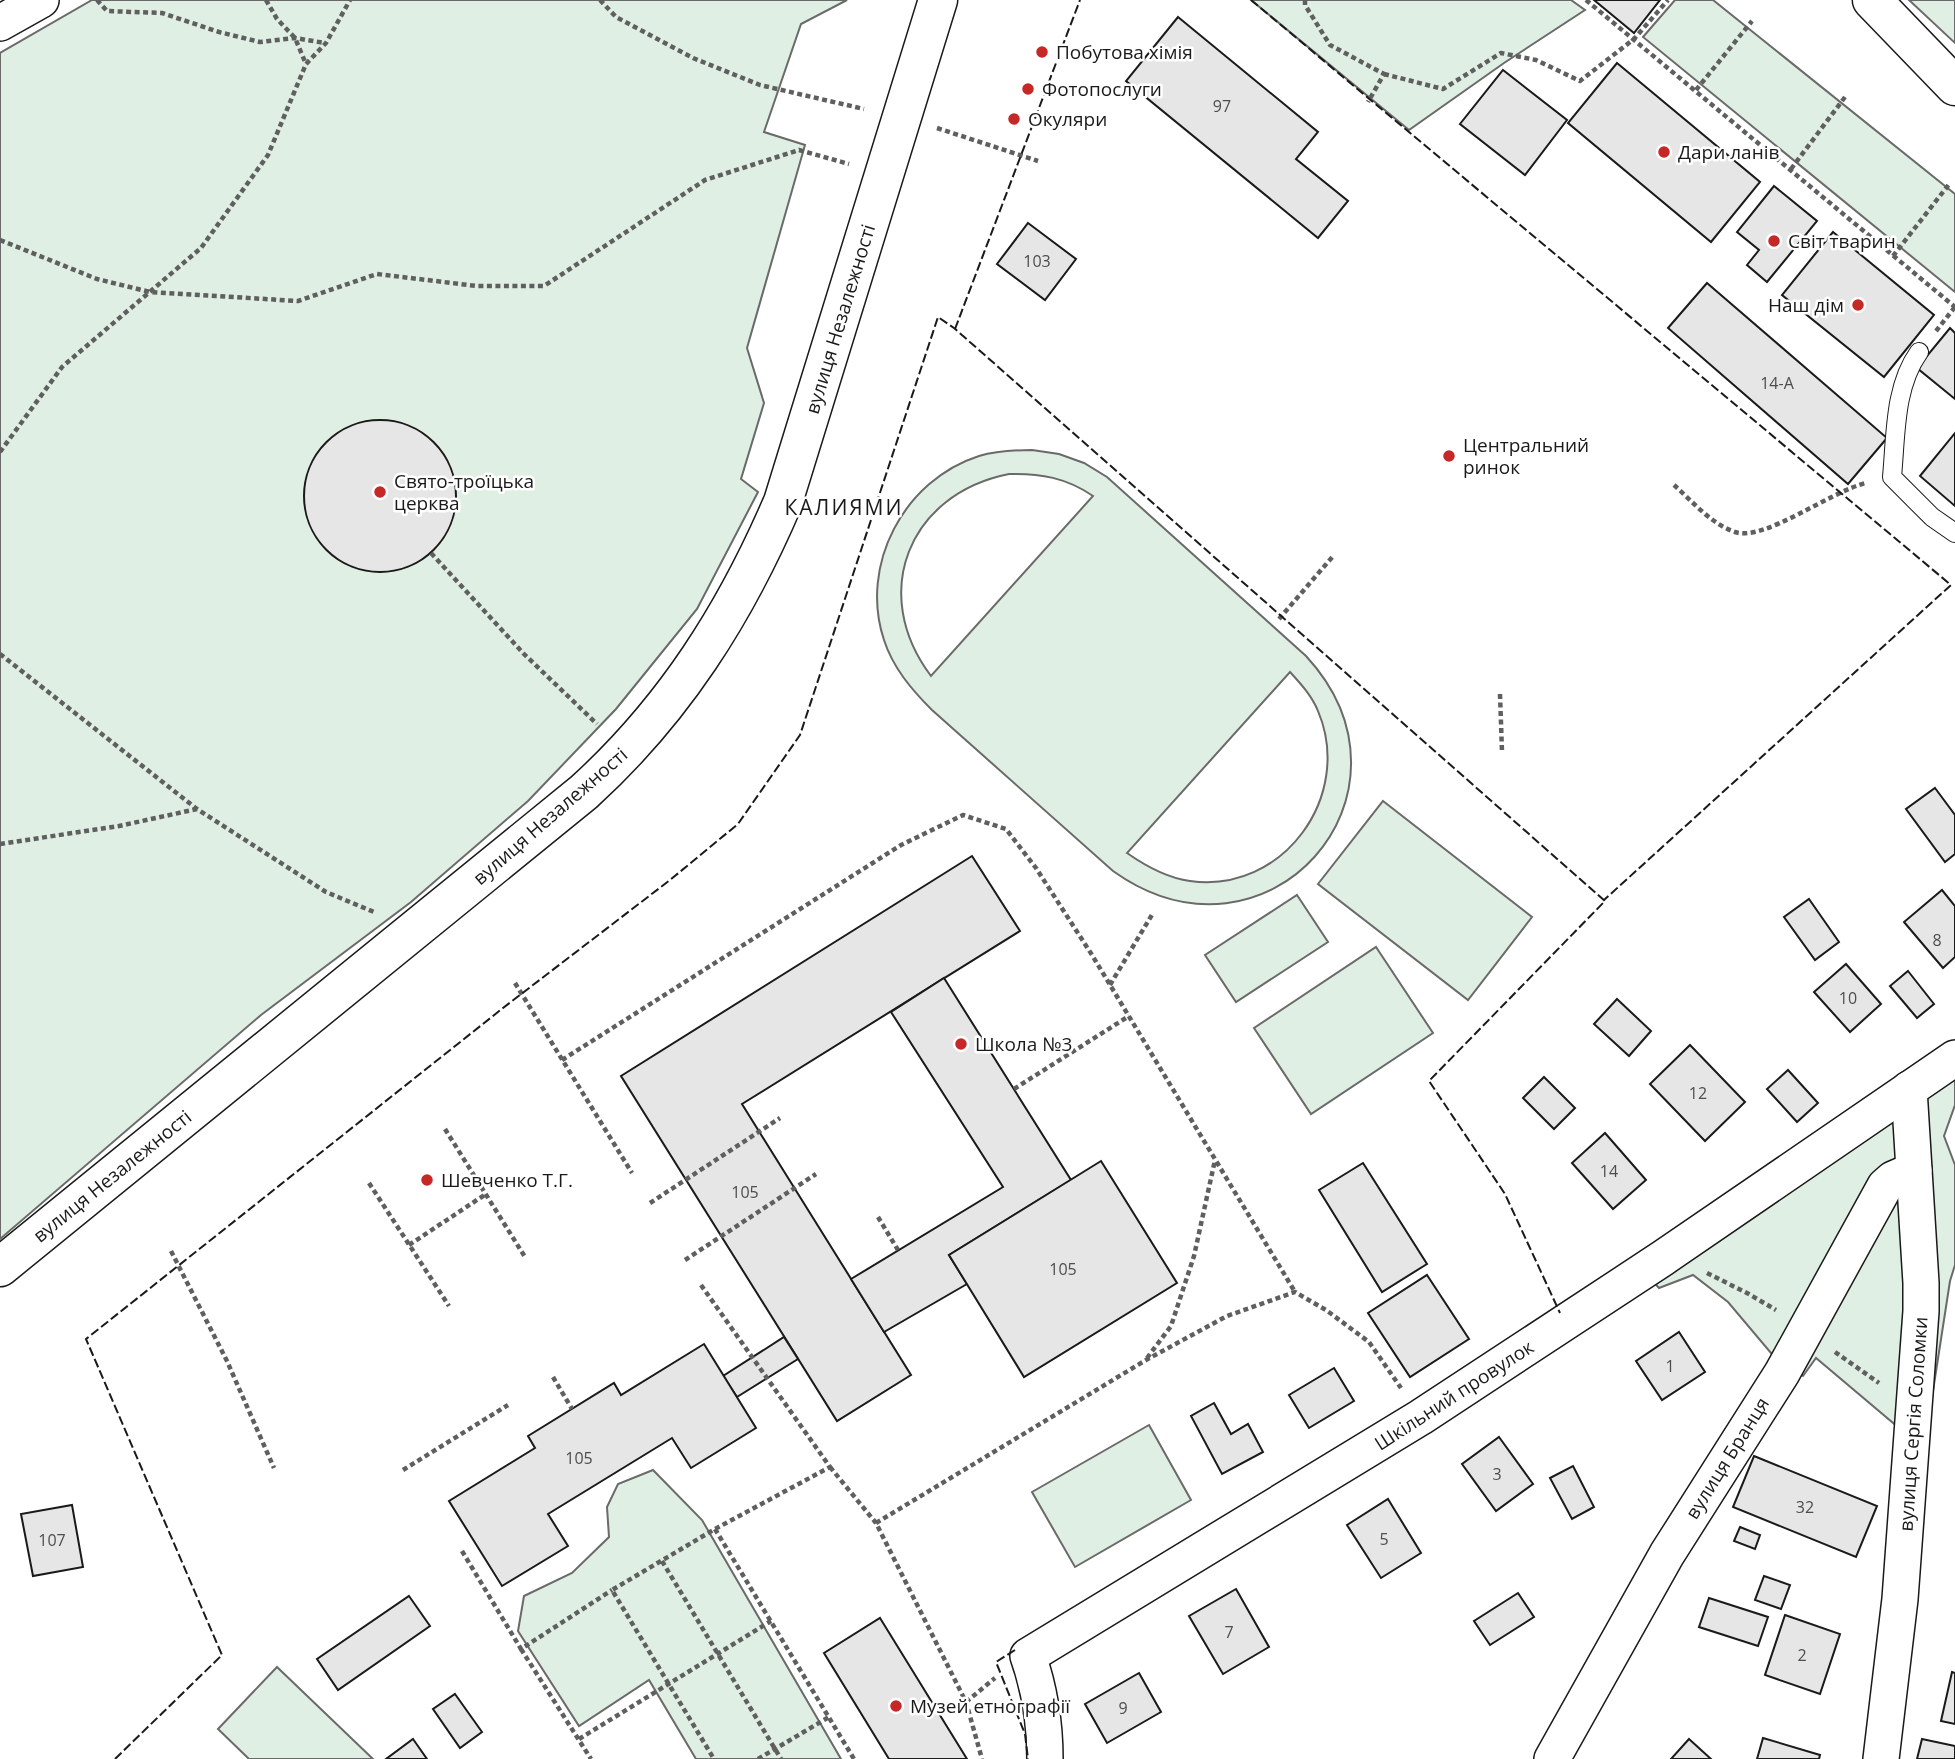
<svg xmlns="http://www.w3.org/2000/svg" width="1955" height="1759" viewBox="0 0 1955 1759" font-family="'Open Sans',sans-serif">
<rect width="100%" height="100%" fill="#fff"/>
<g fill="#e0efe3" stroke="#6a6a6a" stroke-width="2" fill-rule="evenodd">
<path d="M92 0H847L801 24 764 132 805 145 747 348 764 403 741 479 758 492 697 609 616 709 528 801 411 902 261 1015 0 1239V53Z"/>
<path d="M1251 0H1571L1585 10 1504 63 1409 130Z"/>
<path d="M1675 0H1713L1955 194V292L1643 37Z"/>
<path d="M1909 0H1955V43Z"/>
<path d="M1032 450 1059 454 1084 463 1107 477 1306 656C1433 794 1267 981 1113 871L932 710C912 690 893 668 884 640 859 565 904 480 979 456 996 451 1014 450 1032 450ZM1009 474C1040 473 1067 478 1093 496L931 676C869 594 908 494 1009 474ZM1290 672C1301 684 1312 696 1318 711 1354 796 1283 894 1190 881 1167 878 1147 867 1127 853Z"/>
<path d="M1383 801 1532 917 1468 1000 1318 884Z"/>
<path d="M1297 895 1328 942 1236 1002 1205 955Z"/>
<path d="M1376 947 1433 1033 1311 1114 1254 1028Z"/>
<path d="M1955 1078V1105L1944 1136 1955 1165V1265L1950 1281 1924 1449 1816 1358 1803 1376 1776 1359 1728 1302 1693 1275 1659 1288 1638 1265Z"/>
<path d="M1149 1425 1191 1500 1075 1567 1032 1492Z"/>
<path d="M653 1470 702 1520 841 1759H696L649 1680 579 1726 518 1631 524 1596 572 1573 609 1537 607 1507 618 1484Z"/>
<path d="M277 1667 373 1759H249L218 1729Z"/>
</g>
<g fill="#e6e6e6" stroke="#1a1a1a" stroke-width="2">
<path d="M1594 0H1660L1634 33Z"/>
<path d="M1178 17 1318 132 1296 159 1348 201 1318 238 1126 81Z"/>
<path d="M1617 63 1760 182 1711 242 1568 123Z"/>
<path d="M1503 70 1567 120 1525 175 1460 124Z"/>
<path d="M1774 186 1817 221 1767 282 1747 265 1759 250 1737 232Z"/>
<path d="M1028 223 1076 259 1045 300 997 264Z"/>
<path d="M1833 232 1934 315 1884 377 1782 295Z"/>
<path d="M1707 283 1887 438 1848 484 1668 328Z"/>
<path d="M1950 328 1955 333V399L1917 368Z"/>
<circle cx="380" cy="496" r="76"/>
<path d="M1955 433V506L1920 476Z"/>
<path d="M1935 788 1955 815V854L1945 862 1906 809Z"/>
<path d="M972 856 1020 931 742 1104 911 1375 837 1421 621 1076Z"/>
<path d="M1942 890 1955 906V957L1943 968 1904 922Z"/>
<path d="M1809 899 1839 942 1815 960 1784 917Z"/>
<path d="M1846 964 1881 1004 1850 1032 1814 992Z"/>
<path d="M1908 971 1934 1004 1917 1018 1890 986Z"/>
<path d="M944 978 1071 1180 949 1255 967 1284 884 1332 851 1279 1003 1187 891 1012Z"/>
<path d="M1617 999 1651 1031 1629 1056 1594 1024Z"/>
<path d="M1690 1045 1745 1102 1705 1141 1650 1084Z"/>
<path d="M1788 1070 1818 1103 1797 1122 1767 1089Z"/>
<path d="M1544 1077 1575 1108 1554 1129 1523 1098Z"/>
<path d="M1605 1133 1646 1180 1613 1209 1572 1163Z"/>
<path d="M1101 1161 1177 1283 1024 1377 949 1255Z"/>
<path d="M1363 1163 1427 1264 1382 1292 1319 1190Z"/>
<path d="M1427 1275 1469 1339 1410 1377 1368 1313Z"/>
<path d="M1679 1332 1705 1372 1662 1400 1636 1361Z"/>
<path d="M784 1337 798 1359 737 1397 723 1376Z"/>
<path d="M704 1344 756 1428 691 1468 672 1438 548 1514 568 1546 502 1586 449 1501 535 1448 528 1436 614 1383 621 1395Z"/>
<path d="M1334 1368 1354 1401 1309 1428 1289 1395Z"/>
<path d="M1214 1403 1231 1434 1248 1424 1263 1452 1222 1474 1191 1416Z"/>
<path d="M1499 1437 1533 1484 1496 1511 1462 1464Z"/>
<path d="M1754 1456 1877 1506 1856 1557 1733 1507Z"/>
<path d="M1573 1466 1594 1507 1572 1519 1550 1478Z"/>
<path d="M1388 1499 1421 1553 1381 1578 1347 1525Z"/>
<path d="M72 1505 83 1567 33 1576 21 1514Z"/>
<path d="M1740 1527 1760 1535 1755 1549 1734 1541Z"/>
<path d="M1764 1576 1790 1585 1781 1609 1755 1600Z"/>
<path d="M1236 1589 1269 1647 1223 1674 1189 1616Z"/>
<path d="M1518 1593 1534 1617 1490 1645 1474 1621Z"/>
<path d="M409 1596 430 1626 338 1690 317 1659Z"/>
<path d="M1709 1598 1768 1617 1758 1646 1699 1627Z"/>
<path d="M1785 1615 1840 1634 1820 1694 1765 1675Z"/>
<path d="M880 1618 967 1759H889L824 1653Z"/>
<path d="M1952 1672 1955 1673V1724L1941 1721Z"/>
<path d="M1139 1673 1161 1712 1107 1743 1085 1704Z"/>
<path d="M455 1694 482 1732 460 1748 433 1709Z"/>
<path d="M1763 1738 1820 1755 1819 1759H1757Z"/>
<path d="M413 1739 427 1759H386Z"/>
<path d="M1689 1739 1711 1759H1671Z"/>
<path d="M1922 1739 1955 1746V1759H1917Z"/>
</g>
<g fill="none" stroke-linecap="round" stroke-linejoin="round">
<g stroke="#1a1a1a" stroke-width="20">
<path id="service" d="M1919 352C1894 387 1896 435 1892 477L1932 517 1955 533"/>
</g>
<g stroke="#1a1a1a" stroke-width="38">
<g id="minor">
<path d="M0 23 41 0"/>
<path d="M1045 1759C1045 1724 1040 1690 1028 1656L1421 1417 1663 1258 1955 1058"/>
<path d="M1552 1759 1667 1554 1782 1373 1885 1186 1893 1179 1914 1170"/>
<path d="M1881 1759 1900 1599 1921 1311V1283L1909 1089"/>
</g>
</g>
<g stroke="#1a1a1a" stroke-width="41">
<g id="secondary">
<path d="M1872 0 1955 86"/>
<path d="M0 1267 584 792C674 710 735 614 783 502L938 0"/>
</g>
</g>
<g stroke="#5f5f5f" stroke-width="4.5" stroke-dasharray="5 3.5" stroke-linecap="butt">
<path d="M97 0 107 11 162 13 219 32 260 42 295 38 325 43"/>
<path d="M266 0 277 19 295 38 306 64"/>
<path d="M600 0 616 17 693 58 760 85 864 109"/>
<path d="M1305 0V5L1330 45 1384 74 1368 102"/>
<path d="M1586 0 1955 307"/>
<path d="M1384 74 1443 89 1501 53 1536 60 1580 81 1634 39 1668 0"/>
<path d="M1696 90 1752 21"/>
<path d="M937 128 1038 161"/>
<path d="M1791 169 1845 97"/>
<path d="M0 240 97 279 150 292 298 301 377 274 477 286H544L705 180 799 150 849 164"/>
<path d="M1893 256 1950 183"/>
<path d="M1936 331 1955 307"/>
<path d="M0 452 62 367 201 248 268 155 306 64 326 43 350 0"/>
<path d="M1674 485C1692 501 1711 524 1735 532 1764 542 1831 491 1866 483"/>
<path d="M431 553 524 654 597 724"/>
<path d="M1279 619 1334 555"/>
<path d="M0 654 197 809 326 892 374 912"/>
<path d="M1500 694 1502 752"/>
<path d="M0 844 119 826 197 809"/>
<path d="M515 983 632 1173"/>
<path d="M1110 985 1153 913"/>
<path d="M562 1060 901 845 963 815 1006 829 1036 868 1092 955 1295 1292"/>
<path d="M1014 1089 1129 1016"/>
<path d="M445 1129 525 1257"/>
<path d="M369 1183 449 1306"/>
<path d="M650 1203 780 1118"/>
<path d="M878 1217 898 1250"/>
<path d="M409 1245 486 1194"/>
<path d="M171 1251 227 1361 274 1468"/>
<path d="M685 1260 816 1174"/>
<path d="M1707 1273 1747 1293 1776 1310"/>
<path d="M701 1285 830 1467 715 1529 612 1590 714 1759"/>
<path d="M1835 1352 1879 1383"/>
<path d="M1147 1358 1171 1326 1194 1256 1215 1160"/>
<path d="M553 1377 572 1409"/>
<path d="M830 1467 876 1523 966 1702 982 1759"/>
<path d="M403 1470 508 1405"/>
<path d="M876 1523 1146 1360 1227 1316 1295 1292 1326 1310 1369 1342 1401 1388"/>
<path d="M715 1529 854 1759"/>
<path d="M462 1551 521 1649 612 1590"/>
<path d="M662 1561 781 1759"/>
<path d="M521 1649 591 1759"/>
<path d="M966 1702 995 1678"/>
<path d="M579 1739 771 1621"/>
<path d="M758 1759 829 1717"/>
</g>
<use href="#service" stroke="#fff" stroke-width="18"/>
<use href="#minor" stroke="#fff" stroke-width="35"/>
<use href="#secondary" stroke="#fff" stroke-width="38"/>
<g stroke="#1a1a1a" stroke-width="2" stroke-dasharray="9 3.5" stroke-linecap="butt">
<path d="M1251 0 1951 585 1604 900"/>
<path d="M955 329 1080 0"/>
<path d="M1015 1650 996 1662 1025 1734 1028 1759"/>
<path d="M115 1759 222 1655 86 1339 503 1008 670 880 738 824 800 735 938 317 954 328 1605 901 1429 1081 1505 1194 1560 1313"/>
</g>
</g>
<g fill="#c62828" stroke="#fff" stroke-width="2.5">
<circle cx="1042" cy="52" r="7"/>
<circle cx="1028" cy="89" r="7"/>
<circle cx="1014" cy="119" r="7"/>
<circle cx="1664" cy="152" r="7"/>
<circle cx="1774" cy="241" r="7"/>
<circle cx="1858" cy="305" r="7"/>
<circle cx="1449" cy="456" r="7"/>
<circle cx="380" cy="492" r="7"/>
<circle cx="961" cy="1044" r="7"/>
<circle cx="427" cy="1180" r="7"/>
<circle cx="896" cy="1706" r="7"/>
</g>
<g text-anchor="middle" stroke-width="5" stroke-linejoin="round" paint-order="stroke">
<g font-size="16" fill="#4d4d4d">
<text x="1222" y="112">97</text>
<text x="1037" y="267">103</text>
<text x="1777" y="389">14-А</text>
<text x="1937" y="946">8</text>
<text x="1848" y="1004">10</text>
<text x="1698" y="1099">12</text>
<text x="1609" y="1177">14</text>
<text x="745" y="1198">105</text>
<text x="1063" y="1275">105</text>
<text x="1670" y="1372">1</text>
<text x="579" y="1464">105</text>
<text x="1497" y="1480">3</text>
<text x="1805" y="1513">32</text>
<text x="1384" y="1545">5</text>
<text x="52" y="1546">107</text>
<text x="1229" y="1638">7</text>
<text x="1802" y="1661">2</text>
<text x="1123" y="1714">9</text>
</g>
<g font-size="19" fill="#1a1a1a" stroke="#fff" text-anchor="start">
<text x="1056" y="59">Побутова хімія</text>
<text x="1042" y="96">Фотопослуги</text>
<text x="1028" y="126">Окуляри</text>
<text x="1678" y="159">Дари ланів</text>
<text x="1788" y="248">Світ тварин</text>
<text x="1844" y="312" text-anchor="end">Наш дім</text>
<text x="1463" y="452">Центральний<tspan x="1463" dy="22">ринок</tspan></text>
<text x="394" y="488">Свято-троїцька<tspan x="394" dy="22">церква</tspan></text>
<text x="975" y="1051">Школа №3</text>
<text x="441" y="1187">Шевченко Т.Г.</text>
<text x="910" y="1713">Музей етнографії</text>
</g>
<g font-size="19" fill="#1a1a1a" stroke="#fff">
<text transform="translate(840 319) rotate(-73)" y="7">вулиця Незалежності</text>
<text transform="translate(550 816) rotate(-41)" y="7">вулиця Незалежності</text>
<text transform="translate(112 1176) rotate(-39)" y="7">вулиця Незалежності</text>
<text transform="translate(1454 1395) rotate(-33)" y="7">Шкільний провулок</text>
<text transform="translate(1913 1424) rotate(-86)" y="7">вулиця Сергія Соломки</text>
<text transform="translate(1727 1458) rotate(-58)" y="7">вулиця Бранця</text>
</g>
<g font-size="21" letter-spacing="2" fill="#1a1a1a" stroke="#fff">
<text x="844" y="515">КАЛИЯМИ</text>
</g>
</g>
</svg>
